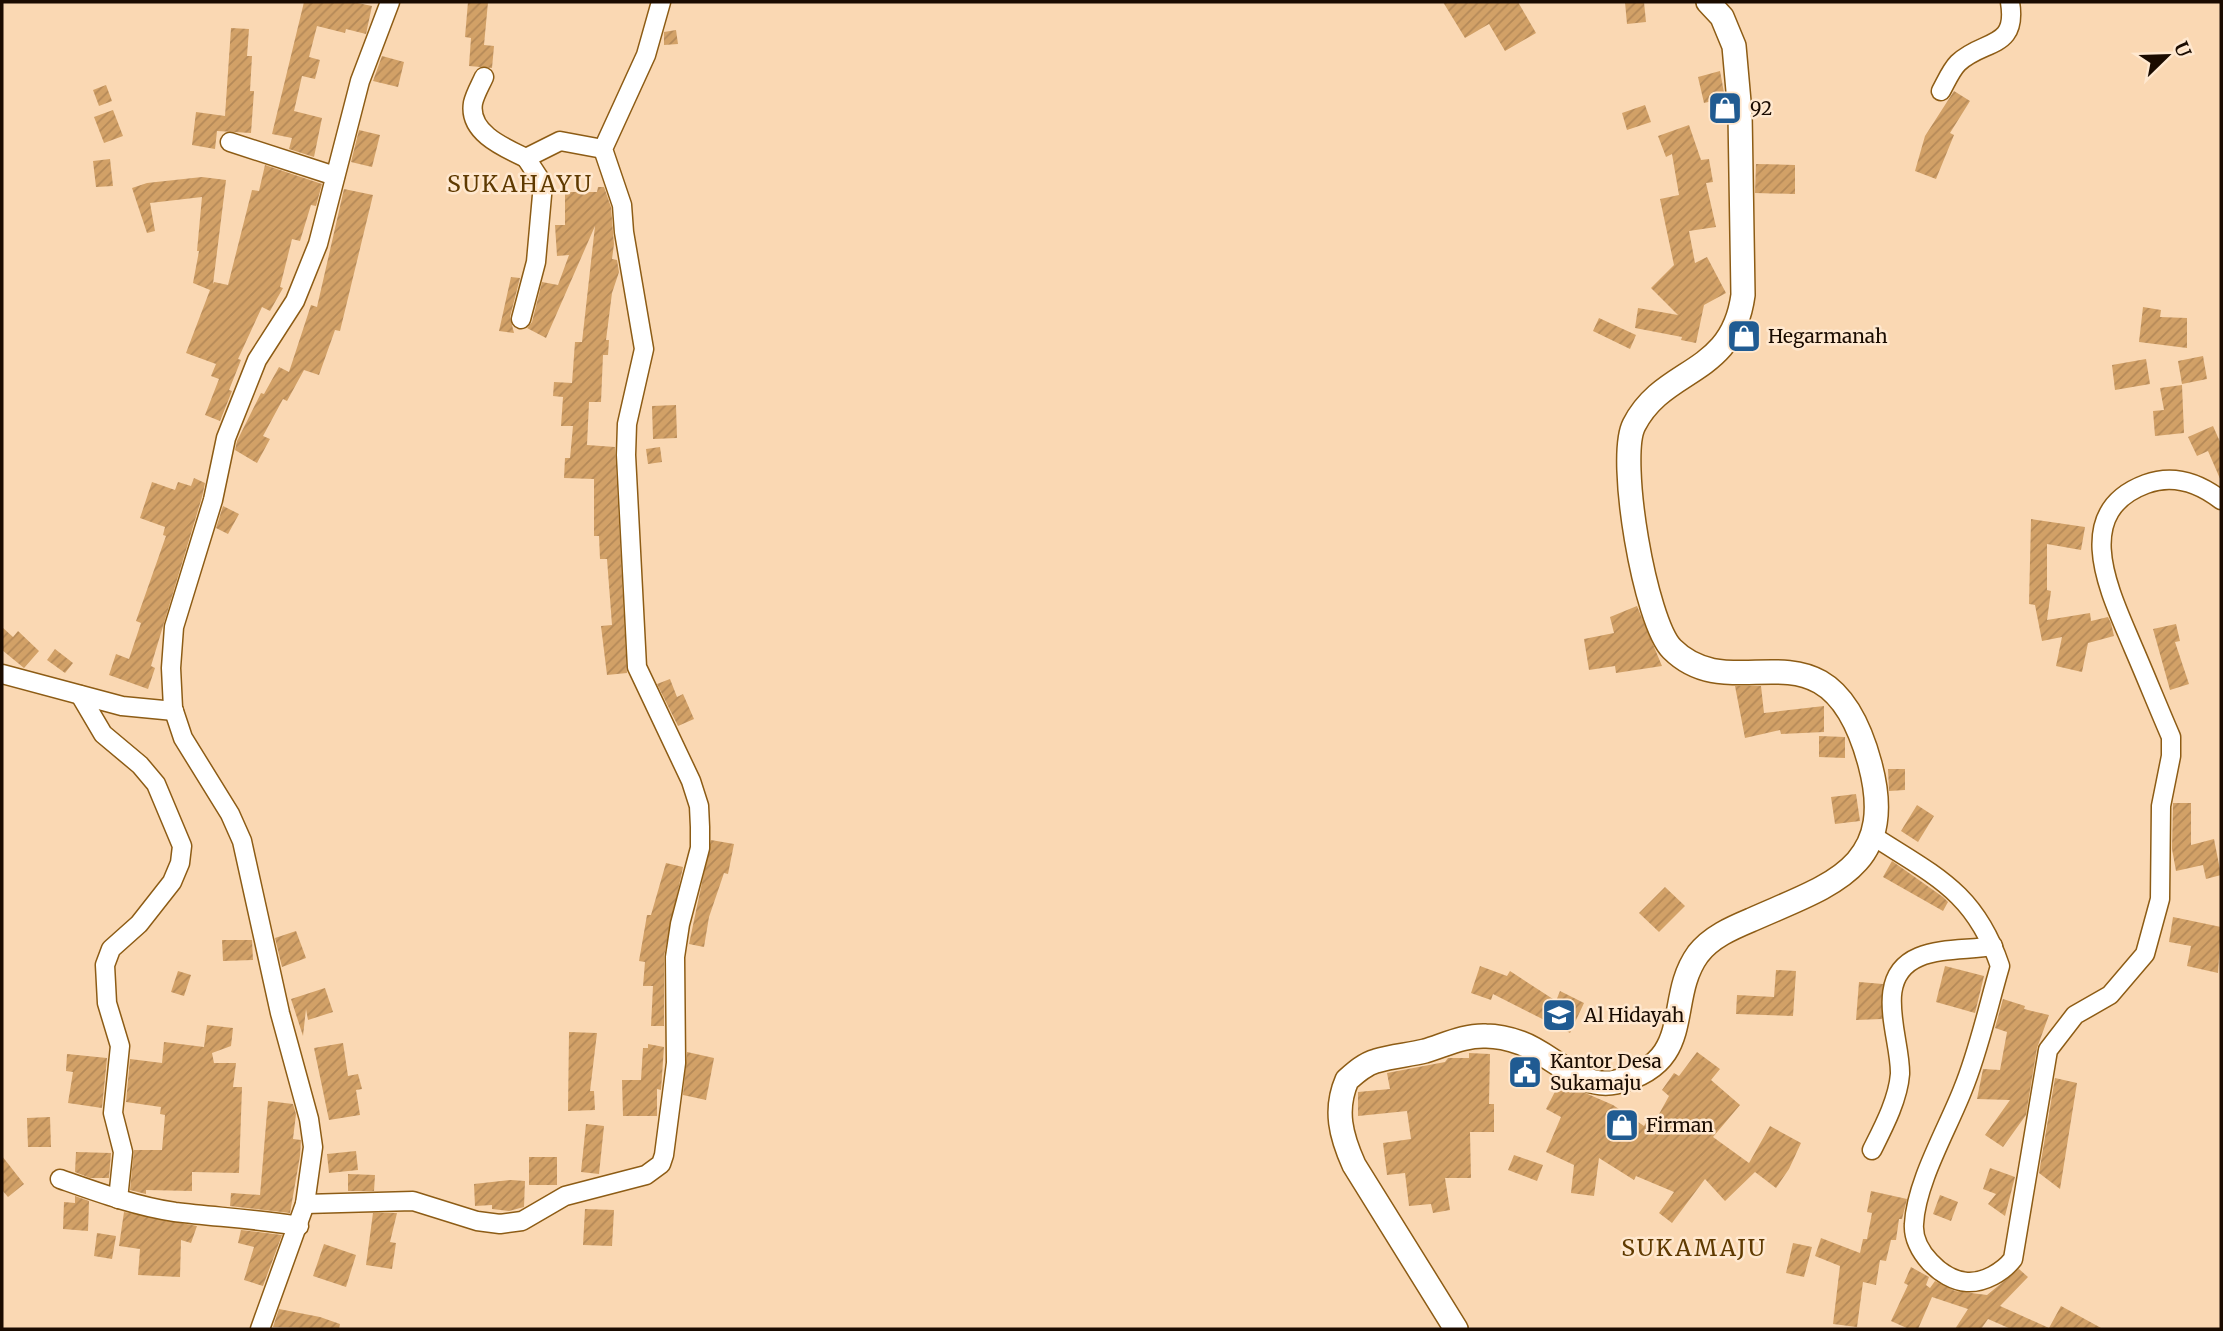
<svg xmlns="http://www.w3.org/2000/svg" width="2223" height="1331" viewBox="0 0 2223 1331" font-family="Merriweather,serif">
<defs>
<pattern id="building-hatch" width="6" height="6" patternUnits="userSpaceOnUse" patternTransform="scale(1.75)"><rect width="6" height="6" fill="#d2a167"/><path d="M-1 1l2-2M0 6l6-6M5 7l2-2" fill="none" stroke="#b48958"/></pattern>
</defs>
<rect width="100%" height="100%" fill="#fad8b3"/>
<g fill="url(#building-hatch)">
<path d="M304 2H353L372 6 366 34 346 29 345 33 317 26 309 57 320 60 315 79 302 76 294 111 322 118 314 157 289 149 292 138 272 134Z"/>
<path d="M468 2H488L484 45 494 46 492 68 469 66 471 38 465 37Z"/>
<path d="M1443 2H1518L1536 33 1505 51 1489 24 1465 38Z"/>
<path d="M1625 2H1644L1646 22 1627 24Z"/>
<path d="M231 28 249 29 247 56H252L250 91H254L251 133 217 131 215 149 192 145 196 112 225 116Z"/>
<path d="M676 30 678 44 664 45V32Z"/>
<path d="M382 56 404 62 398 87 373 81Z"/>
<path d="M1720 71 1725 98 1704 103 1698 77Z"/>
<path d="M106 85 112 101 99 106 93 90Z"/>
<path d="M1954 91 1970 101 1950 133 1954 135 1936 179 1915 171 1925 136Z"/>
<path d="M1645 105 1651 122 1627 130 1622 113Z"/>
<path d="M113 110 123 136 104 143 94 117Z"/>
<path d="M1689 125 1701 160 1709 159 1713 182 1706 183 1716 227 1689 231 1695 263 1707 257 1726 293 1704 305 1696 343 1681 340 1682 337 1635 328 1638 308 1678 315 1651 288 1674 265 1660 199 1679 195 1672 154 1666 157 1658 136Z"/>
<path d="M359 130 380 135 372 167 351 162Z"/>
<path d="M110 159 113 186 96 187 93 161Z"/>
<path d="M1756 164 1795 165V194L1755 193Z"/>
<path d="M265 165 322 184 316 206 311 205 300 241 292 239 280 287 283 288 270 311 262 307 238 359 241 360 229 390 232 391 220 421 205 415 219 379 211 376 216 364 186 353 210 290 193 283 199 251H197L202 197 150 203 155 231 147 233 132 188 147 183 202 177 226 180 213 284 214 282 228 285 252 190 259 191Z"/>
<path d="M598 187H604L611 207 614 244 612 259 617 260 619 272 612 293 606 340H609L608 355H603L601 402H589L587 445 615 447 627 673 607 675 601 626 612 625 607 559H600L599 536H594V479L564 478 565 458H570L573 426H561L563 397 553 396 554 382 572 383 575 342H582L595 226 546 338 527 328 532 322 542 282 558 285 569 255 557 256 555 225H565V192H597Z"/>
<path d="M344 189 373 195 340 331 335 330 319 375 304 370 287 401 283 399 263 436 270 439 257 463 235 450 237 441 261 393 264 394 279 367 289 372 311 305 317 307Z"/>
<path d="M511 277 520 278 510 317 514 333 499 331Z"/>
<path d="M2143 307 2161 310 2160 317 2187 318V348L2139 342Z"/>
<path d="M1599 318 1636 335 1630 349 1593 331Z"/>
<path d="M2203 356 2207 379 2182 384 2178 361Z"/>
<path d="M2146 359 2150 384 2115 390 2112 365Z"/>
<path d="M2182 385 2184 433 2155 436 2153 411 2164 410 2160 388Z"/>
<path d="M676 405 677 438 653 439 652 406Z"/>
<path d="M2213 426 2221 444V481L2208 451 2197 456 2188 437Z"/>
<path d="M660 447 662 462 648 464 646 449Z"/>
<path d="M194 478 205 483 202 497 151 666 155 668 148 689 109 675 116 654 129 659 141 623 136 621 166 536 163 535 165 527 140 518 152 482 175 490 178 482 191 486Z"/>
<path d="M223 506 239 514 228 534 216 528Z"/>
<path d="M2031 519 2085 527 2081 550 2047 544V590L2051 591 2047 620 2090 613 2091 621 2108 617 2111 623 2114 636 2088 643 2082 672 2056 666 2062 637 2042 641 2035 605 2029 604Z"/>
<path d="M1637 606 1662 666 1616 673 1615 666 1589 670 1584 639 1614 633 1610 617Z"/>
<path d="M2176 624 2180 641 2175 642 2189 684 2170 690 2153 629Z"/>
<path d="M2 627 13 637 18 631 39 651 24 668 2 650Z"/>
<path d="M55 649 73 663 65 673 47 660Z"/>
<path d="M670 679 677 697 683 694 694 719 678 726 657 684Z"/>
<path d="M1735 686H1761L1764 713 1824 706V732L1781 734 1780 730 1745 738Z"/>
<path d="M1819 736 1845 737V758L1819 757Z"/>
<path d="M1888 769H1905V790L1889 791Z"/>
<path d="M1856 794 1860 821 1835 824 1831 797Z"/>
<path d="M2173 803H2191V845L2214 839 2221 875 2206 879 2203 865 2176 871 2172 849Z"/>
<path d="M1917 805 1934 816 1918 842 1901 831Z"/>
<path d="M711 840 734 844 728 874 724 873 709 917 704 947 689 944Z"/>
<path d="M1892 861 1943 897 1948 902 1943 911 1883 877Z"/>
<path d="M666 863 683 867 664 956V1026H651L653 986H643L645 962 639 961 647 915H651Z"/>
<path d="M1665 887 1685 906 1659 932 1639 913Z"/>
<path d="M2173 917 2221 927 2218 973 2187 966 2191 946 2169 942Z"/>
<path d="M296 931 306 958 282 967 275 938Z"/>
<path d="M222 940H252L253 960 223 961Z"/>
<path d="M1480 966 1507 976 1510 971 1556 1001 1560 991 1584 1003 1570 1033 1493 994 1491 1000 1471 993Z"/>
<path d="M1945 966 1984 976 1975 1013 1936 1002Z"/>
<path d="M1776 970 1796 971 1793 1016 1736 1014 1737 995 1774 997Z"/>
<path d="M178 971 191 975 184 996 171 992Z"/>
<path d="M1859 982 1883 984 1882 1019 1856 1020Z"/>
<path d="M325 988 333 1012 308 1020 306 1009 303 1036 291 999Z"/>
<path d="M2003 999 2025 1006 2024 1009 2049 1015 2037 1048 2026 1115 2003 1147 1985 1135 2010 1100 1977 1099 1983 1069 2000 1070 2007 1032 1995 1028Z"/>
<path d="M207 1025 233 1028 231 1046 212 1053 214 1063H236L233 1087H242L239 1173 192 1172V1191L146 1190V1194L130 1190 134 1150H162L165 1115 160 1114 161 1107 126 1102 130 1059 162 1063 164 1042 204 1047Z"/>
<path d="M569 1032 597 1033 590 1091H594L595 1110 568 1111Z"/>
<path d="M343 1043 348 1076 358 1074 362 1089 356 1090 360 1115 329 1120 314 1048Z"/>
<path d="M648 1044 664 1047 661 1090 657 1089V1116H623L622 1080H641L643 1048H648Z"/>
<path d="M687 1052 714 1058 706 1100 683 1095Z"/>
<path d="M1697 1052 1720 1069 1711 1080 1740 1105 1713 1137 1749 1163 1770 1126 1801 1143 1789 1169 1776 1188 1755 1172 1725 1201 1705 1179 1672 1223 1659 1213 1674 1192 1636 1176 1634 1180 1599 1158 1594 1196 1571 1193 1574 1165 1546 1152 1561 1117 1546 1109 1560 1082 1613 1105 1644 1126 1647 1121 1653 1125 1669 1096 1662 1090 1674 1073 1679 1076Z"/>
<path d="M1469 1053 1490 1054 1489 1104H1494V1132H1470L1471 1178H1445L1450 1210 1433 1213 1431 1204 1409 1206 1405 1173 1387 1175 1383 1143 1411 1139 1407 1111 1358 1116V1092L1390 1089 1387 1073 1445 1062 1448 1058H1469Z"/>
<path d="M67 1054 107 1058 102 1108 68 1103 73 1072 66 1071Z"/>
<path d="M2055 1078 2077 1083 2060 1189 2039 1173Z"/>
<path d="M268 1101 293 1104 296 1114 293 1139 301 1140 300 1156 290 1213 230 1206 231 1193 260 1195Z"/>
<path d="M50 1117 51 1147H28L27 1118Z"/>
<path d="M586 1124 604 1126 599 1174 581 1172Z"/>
<path d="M356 1151 358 1170 329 1173 327 1154Z"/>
<path d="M76 1152 111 1153 109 1178H90L75 1172Z"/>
<path d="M1514 1155 1543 1165 1537 1181 1508 1170Z"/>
<path d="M2 1156 24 1184 8 1197 2 1190Z"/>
<rect x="529" y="1157" width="28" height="28"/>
<path d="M1990 1168 2015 1177 2005 1216 1988 1204 1996 1194 1983 1189Z"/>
<path d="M348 1174 375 1175 374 1191H348Z"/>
<path d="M511 1180 525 1181 524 1207 509 1211 492 1209V1205L475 1206 474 1184Z"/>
<path d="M1871 1191 1907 1199 1902 1219H1899L1896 1240H1891L1886 1261 1880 1260 1876 1285 1863 1282 1857 1327 1833 1324 1840 1266 1815 1256 1821 1238 1860 1253 1863 1239H1867L1872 1213 1867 1212Z"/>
<path d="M1940 1195 1958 1202 1951 1221 1933 1214Z"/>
<path d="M75 1196 89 1201 88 1231 63 1229 64 1202 75 1203Z"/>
<path d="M585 1209 614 1210 612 1246 583 1245Z"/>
<path d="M124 1212 197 1226 191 1243 181 1240 180 1277 138 1275 140 1249 119 1246Z"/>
<path d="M373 1213H397L390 1242 396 1243 392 1269 366 1265Z"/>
<path d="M241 1230 282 1235 263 1286 244 1280 254 1247 238 1243Z"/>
<path d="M97 1233 116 1236 112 1259 94 1256Z"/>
<path d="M1793 1243 1812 1247 1804 1277 1786 1273Z"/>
<path d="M324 1244 356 1255 346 1287 313 1276Z"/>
<path d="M1911 1267 1929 1277 1926 1285 1930 1288 1935 1281 1955 1291 1987 1295 2019 1269 2028 1277 2000 1306 2049 1328 2061 1306 2103 1329H2011L1988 1319 1981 1329H1955L1968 1309 1932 1297 1918 1329H1909L1891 1321 1908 1285 1904 1283Z"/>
<path d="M279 1309 320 1317 340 1324 339 1329 273 1327Z"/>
</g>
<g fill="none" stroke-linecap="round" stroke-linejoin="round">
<g stroke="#8d5c15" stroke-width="21">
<g id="minor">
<path d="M484 77C480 86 475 94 473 103 468 133 505 148 526 158L560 141 603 149"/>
<path d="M1941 91C1946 82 1951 70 1958 63 1983 39 2018 50 2010 2"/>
<path d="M230 142 335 176"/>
<path d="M521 319 536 262 543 184 526 158"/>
<path d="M2 674 122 706 174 711"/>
<path d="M80 695 103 734 140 765 156 784 182 846 180 863 172 882 139 924 111 949 105 965 107 1003 120 1046 113 1113 123 1152 118 1199"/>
<path d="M1873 836C1935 876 1975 892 2000 966 1988 1007 1979 1050 1963 1089 1948 1128 1916 1182 1914 1224 1912 1250 1941 1280 1967 1282 1984 1283 2003 1272 2013 1259L2048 1050 2075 1015 2110 995 2145 954 2160 899 2161 806 2171 756V737C2158 707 2146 677 2133 647 2112 596 2068 513 2146 484 2173 474 2199 483 2221 500"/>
<path d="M1872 1150C1883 1128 1898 1100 1900 1074 1901 1038 1871 977 1919 957 1940 948 1971 950 1993 946"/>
<path d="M60 1179C97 1192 135 1206 175 1212 216 1217 257 1219 299 1226"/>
<path d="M305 1204 413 1201 477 1221 500 1224 522 1221 565 1196 646 1175 661 1164 664 1155 676 1063 675 957 680 924 700 848V827L699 806 691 781 637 667 626 455 627 424 644 349 624 232 622 205 603 149 646 55 661 2"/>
<path d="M260 1329 305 1204 313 1147 309 1119 280 1013 242 841 230 814 183 738 173 708 171 668 174 627 213 500 226 438 257 360 295 301 318 244 360 81 390 2"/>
</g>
</g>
<g stroke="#8d5c15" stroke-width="26">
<path id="major" d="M1456 1329 1354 1165C1341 1136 1334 1110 1347 1080 1356 1072 1365 1064 1376 1061 1392 1056 1409 1055 1425 1051 1445 1045 1465 1035 1486 1036 1497 1036 1510 1039 1521 1043 1552 1054 1580 1090 1616 1082 1698 1062 1664 1001 1698 954 1711 937 1732 928 1751 920 1829 885 1898 869 1870 764 1828 608 1736 713 1672 649 1645 622 1617 458 1634 425 1664 366 1732 377 1743 295L1740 113 1734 46 1722 17 1708 2"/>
</g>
<use href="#minor" stroke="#fff" stroke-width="18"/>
<use href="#major" stroke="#fff" stroke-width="23"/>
</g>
<defs>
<g id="shop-square" transform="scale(1.75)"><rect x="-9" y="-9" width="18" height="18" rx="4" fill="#205b92" stroke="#ffe8cf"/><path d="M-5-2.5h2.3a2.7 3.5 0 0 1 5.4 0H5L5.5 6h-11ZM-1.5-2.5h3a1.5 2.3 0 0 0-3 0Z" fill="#fff"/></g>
<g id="school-square" transform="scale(1.75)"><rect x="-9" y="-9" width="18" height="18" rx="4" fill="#205b92" stroke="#ffe8cf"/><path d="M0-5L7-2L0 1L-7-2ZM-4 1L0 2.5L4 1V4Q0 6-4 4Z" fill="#fff"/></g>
<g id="civic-square" transform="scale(1.75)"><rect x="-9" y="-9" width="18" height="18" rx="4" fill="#205b92" stroke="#ffe8cf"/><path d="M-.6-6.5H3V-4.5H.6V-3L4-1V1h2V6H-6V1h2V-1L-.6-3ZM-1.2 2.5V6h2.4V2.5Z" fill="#fff"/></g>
</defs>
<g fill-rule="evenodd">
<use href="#shop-square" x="1725" y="108"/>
<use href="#shop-square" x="1744" y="336"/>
<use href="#school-square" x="1559" y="1015"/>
<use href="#civic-square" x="1525" y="1072"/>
<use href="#shop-square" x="1622" y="1125"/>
</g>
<g text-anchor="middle" stroke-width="5" stroke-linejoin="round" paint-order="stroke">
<g font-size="19" fill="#1a0b00" stroke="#ffe8cf" text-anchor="start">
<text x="1750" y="115">92</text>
<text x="1768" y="343">Hegarmanah</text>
<text x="1584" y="1022">Al Hidayah</text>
<text x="1550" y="1068">Kantor Desa<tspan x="1550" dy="22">Sukamaju</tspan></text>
<text x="1646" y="1132">Firman</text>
</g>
<g font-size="23" letter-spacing="2" fill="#5f3a01" stroke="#ffe8cf">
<text x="520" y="192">SUKAHAYU</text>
<text x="1694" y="1256">SUKAMAJU</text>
</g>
</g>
<rect width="2223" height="1331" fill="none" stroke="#1a0b00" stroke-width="7"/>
<g transform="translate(2167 56) rotate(67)" stroke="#ffe8cf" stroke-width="5" paint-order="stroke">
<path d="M0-5L12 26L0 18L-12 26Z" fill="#1a0b00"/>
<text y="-10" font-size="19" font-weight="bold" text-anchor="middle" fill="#1a0b00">U</text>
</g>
</svg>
